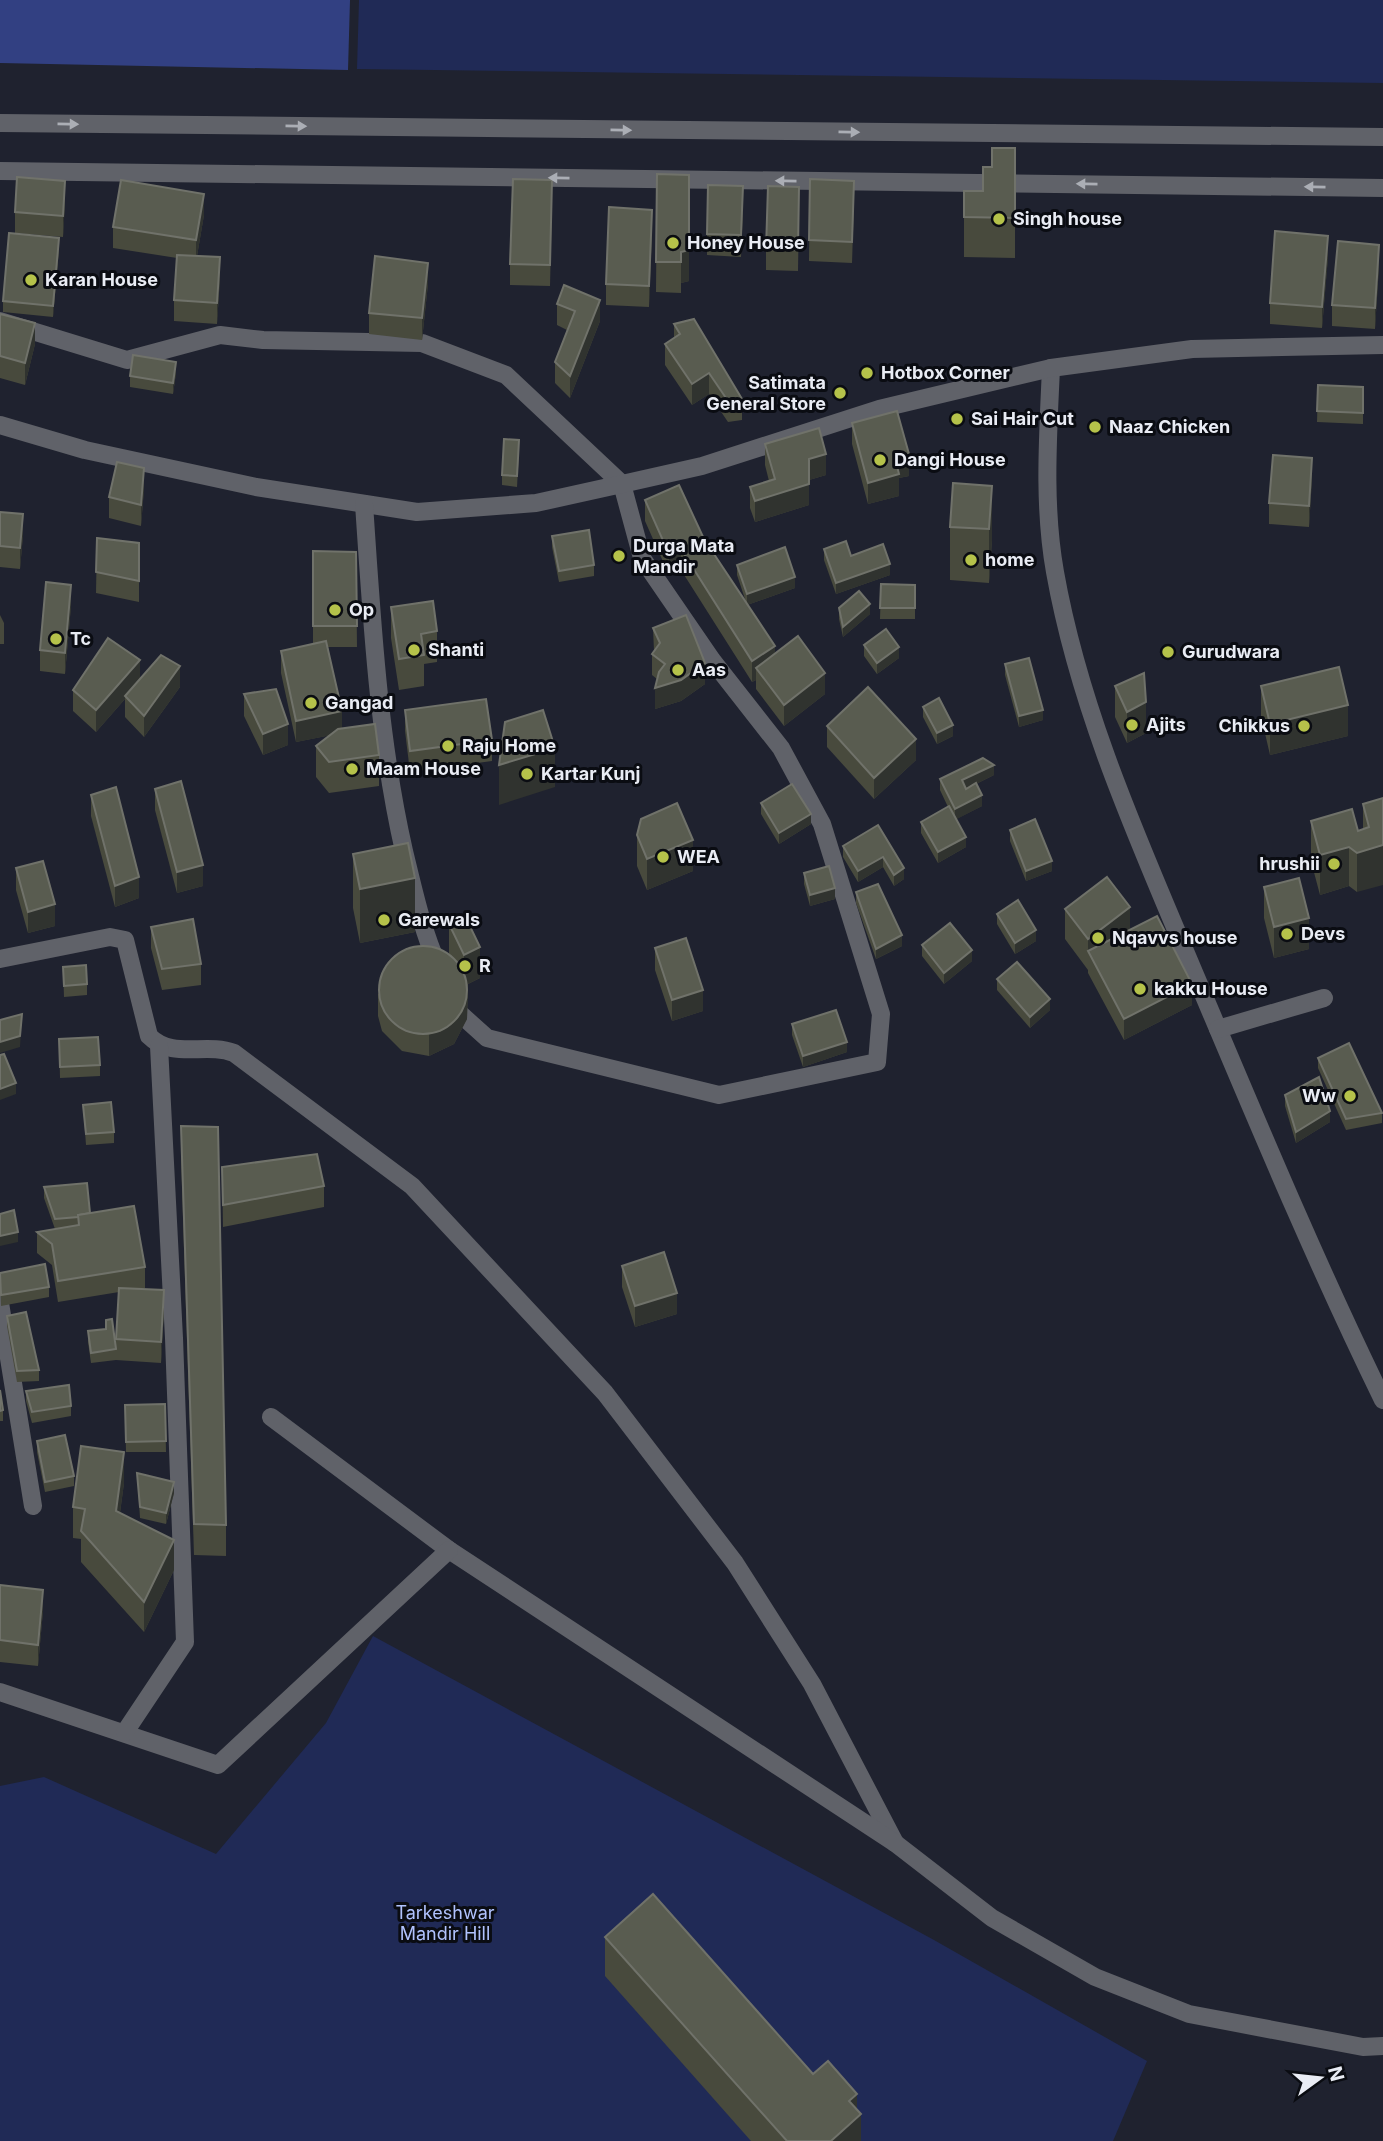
<svg xmlns="http://www.w3.org/2000/svg" width="1383" height="2141" viewBox="0 0 1383 2141" font-family="Inter,sans-serif">
<rect width="100%" height="100%" fill="#1f222f"/>
<g fill="#202a56">
<path d="M359 0H1383V83L357 69Z"/>
<path d="M373 1636 934 1940 1147 2061 1113 2141H0V1786L44 1777 216 1854 326 1723Z"/>
</g>
<path fill="#324082" d="M0 0H350L348 70 0 63Z"/>
<g fill="none" stroke-linecap="round" stroke-linejoin="round">
<g stroke="#606269" stroke-width="18">
<path d="M0 123 1383 137"/>
<path d="M0 171 1383 188"/>
<path d="M0 321 127 360 220 335 263 340 422 343 506 375 622 484 642 558 712 660 781 748 822 824 881 1014 877 1062 719 1095 487 1038 457 1011 454 1003"/>
<path d="M1051 368C1048 436 1043 505 1055 572 1080 713 1141 846 1196 977 1256 1119 1315 1261 1383 1400"/>
<path d="M0 425 85 450 256 487 417 512 536 503 622 484 702 466 879 409 1051 368 1192 349 1383 345"/>
<path d="M364 504C372 620 378 737 404 851 414 892 422 930 439 968"/>
<path d="M0 959 110 937 125 940 149 1036C173 1060 205 1042 234 1053L412 1186 605 1393 735 1563 812 1684 895 1843"/>
<path d="M1218 1029 1324 998"/>
<path d="M0 1303 33 1506"/>
<path d="M271 1417 449 1550 895 1843 992 1918 1095 1977 1189 2014 1363 2047 1383 2046"/>
<path d="M0 1692 218 1765 449 1550"/>
<path d="M125 1732 185 1642 174 1338 159 1046"/>
</g>
</g>
<g fill="#484a3d">
<path d="M1015 148V258L964 257V191H983L992 167Z"/>
<path d="M657 174 689 281 681 283V293L656 292Z"/>
<path d="M810 179 854 202 852 263 809 261Z"/>
<path d="M552 201 550 286 510 285V264Z"/>
<path d="M65 202 63 237 15 233V212Z"/>
<path d="M743 207 741 257 707 255V234Z"/>
<path d="M799 208 798 271 766 270V249Z"/>
<path d="M204 215 197 256 220 278 217 324 174 321V300L177 258 113 248V227Z"/>
<path d="M652 231 649 307 606 305V284Z"/>
<path d="M59 249 53 317 3 312V301Z"/>
<path d="M1328 257 1322 328 1270 324V303Z"/>
<path d="M1379 266 1375 329 1332 326V305Z"/>
<path d="M428 284 422 340 369 334V313Z"/>
<path d="M557 304 600 321 570 398 555 383V362L567 330 557 325Z"/>
<path d="M0 314 35 344 25 385 0 378Z"/>
<path d="M674 324 742 399V420L728 422 709 394 692 405 665 365V344L674 338Z"/>
<path d="M176 373 173 394 130 387V376Z"/>
<path d="M1318 385 1363 387V424L1317 422Z"/>
<path d="M852 423 909 476 899 478V496L868 504 852 444Z"/>
<path d="M765 444 826 475 809 480V505L755 522 750 508V487L769 481 765 465Z"/>
<path d="M519 451 517 487 502 485V475Z"/>
<path d="M1312 479 1309 527 1269 524V503Z"/>
<path d="M992 486V540L989 583 950 580V527Z"/>
<path d="M144 489 141 526 109 518V497Z"/>
<path d="M645 500 704 539 775 654 825 694 784 726 756 689V680L752 682 681 570 669 575 645 521Z"/>
<path d="M0 512 23 535 20 569 0 567Z"/>
<path d="M552 536 594 565V576L559 582 552 547Z"/>
<path d="M97 538 139 543V602L96 593Z"/>
<path d="M824 549 890 575 836 594 824 560Z"/>
<path d="M313 551 356 552 357 647H328L342 729 379 755V786L329 793 316 777V746L331 735 296 742 281 673V651L313 644Z"/>
<path d="M737 565 795 588 747 605 737 575Z"/>
<path d="M881 584 915 585V619H880Z"/>
<path d="M71 606 65 674 40 671V650Z"/>
<path d="M391 607 437 631V662L424 664V686L399 690 391 638Z"/>
<path d="M839 608 870 614 843 637 839 619Z"/>
<path d="M0 615 4 623V644H0Z"/>
<path d="M653 628 705 684 681 701 655 709 657 679 652 675V654L654 651Z"/>
<path d="M864 645 899 658 877 674 864 656Z"/>
<path d="M1005 664 1043 720 1019 727 1005 675Z"/>
<path d="M140 679 180 687 144 737 125 717V699L96 732 73 711V690Z"/>
<path d="M1115 686 1146 733 1127 743 1115 717Z"/>
<path d="M1261 686 1348 736 1270 755 1261 716Z"/>
<path d="M244 694 288 745 263 755 244 716Z"/>
<path d="M923 707 953 736 937 744 923 717Z"/>
<path d="M405 710 492 740V761L410 772 405 731Z"/>
<path d="M827 726 916 760 874 799 827 747Z"/>
<path d="M994 775 976 784 982 806 956 819 966 847 938 863 921 833V822L948 807 940 790V779Z"/>
<path d="M155 789 203 886 177 893 155 810Z"/>
<path d="M91 795 139 898 115 907 91 816Z"/>
<path d="M1383 798 1357 892 1349 886 1320 895 1311 861V821L1358 831 1363 829V804Z"/>
<path d="M761 803 811 824 779 844 761 814Z"/>
<path d="M878 825 904 879 894 886 883 867 858 882 843 857V846Z"/>
<path d="M1010 830 1052 871 1026 881 1010 841Z"/>
<path d="M637 835 693 871 647 890 637 866Z"/>
<path d="M353 854 415 932 360 943 353 908Z"/>
<path d="M16 868 55 926 28 933 16 890Z"/>
<path d="M804 873 835 899 810 906 804 884Z"/>
<path d="M1264 887 1309 949 1274 958 1264 918Z"/>
<path d="M856 892 902 946 876 959 856 903Z"/>
<path d="M1065 909 1130 930 1192 1005 1124 1040 1088 973V970L1065 939Z"/>
<path d="M997 914 1036 941 1015 954 997 924Z"/>
<path d="M449 924 480 978 468 984 467 1019 454 1044 429 1056 402 1051 382 1031 378 1016V994L449 954Z"/>
<path d="M151 927 201 964V985L162 990 151 948Z"/>
<path d="M922 945 972 961 944 984 922 956Z"/>
<path d="M655 948 703 1011 672 1021 655 970Z"/>
<path d="M63 967 87 984V995L64 997Z"/>
<path d="M997 979 1050 1010 1030 1028 997 990Z"/>
<path d="M792 1024 847 1052 803 1067 792 1035Z"/>
<path d="M59 1039 100 1065V1076L60 1078Z"/>
<path d="M1318 1058 1382 1113V1123L1346 1130 1318 1068Z"/>
<path d="M1285 1095 1330 1122 1296 1143 1285 1106Z"/>
<path d="M83 1105 114 1132V1143L86 1145Z"/>
<path d="M181 1126 226 1525V1556L194 1555 181 1157Z"/>
<path d="M222 1167 324 1186V1207L223 1227Z"/>
<path d="M44 1187 90 1213 145 1267V1288L141 1289 164 1311 161 1363 116 1360V1339L119 1292 58 1302 52 1265 37 1253V1232L55 1229 44 1198Z"/>
<path d="M622 1266 677 1314 635 1327 622 1287Z"/>
<path d="M0 1273 49 1287V1297L1 1306Z"/>
<path d="M7 1316 39 1370V1381L17 1382 7 1326Z"/>
<path d="M106 1320 116 1349V1360L91 1363 88 1342V1331L106 1329Z"/>
<path d="M0 1390 3 1410V1421H0Z"/>
<path d="M26 1391 71 1406V1416L32 1423 26 1401Z"/>
<path d="M165 1404 166 1452H126L125 1405Z"/>
<path d="M37 1441 74 1476V1486L45 1492 37 1452Z"/>
<path d="M137 1473 174 1493 166 1524 140 1518Z"/>
<path d="M124 1483 120 1513 174 1570 144 1632 81 1562V1539L73 1538V1507Z"/>
<path d="M0 1585 43 1611 38 1666 0 1662Z"/>
<path d="M605 1937 813 2074 857 2110 861 2141H751L605 1976Z"/>
</g>
<g fill="#30332f">
<path d="M65 181V202L63 237V216Z"/>
<path d="M743 186V207L741 257V235Z"/>
<path d="M204 194V215L196 262V240Z"/>
<path d="M689 206V281L681 283V252Z"/>
<path d="M652 210V231L649 307V286Z"/>
<path d="M1328 236V257L1322 328V307Z"/>
<path d="M59 238V249L53 317V306Z"/>
<path d="M1379 245V266L1375 329V308Z"/>
<path d="M220 257V278L217 324V303Z"/>
<path d="M428 263V284L422 340V318Z"/>
<path d="M600 300V321L570 398V376Z"/>
<path d="M35 323V344L25 385V363Z"/>
<path d="M176 362V373L173 394V383Z"/>
<path d="M709 373V394L692 405V384Z"/>
<path d="M826 454V475L809 480V505L755 522V501L809 459Z"/>
<path d="M909 454V476L899 478V496L868 504V483L895 458Z"/>
<path d="M1312 458V479L1309 527V506Z"/>
<path d="M144 468V489L141 526V505Z"/>
<path d="M992 486V540L989 583V529Z"/>
<path d="M23 514V535L20 569V548Z"/>
<path d="M681 549V570L669 575V554Z"/>
<path d="M890 564V575L836 594V583Z"/>
<path d="M795 577V588L747 605V594Z"/>
<path d="M71 585V606L65 674V653Z"/>
<path d="M870 604V614L843 637V627Z"/>
<path d="M775 646V667L756 668V680L752 682V661Z"/>
<path d="M899 647V658L877 674V663Z"/>
<path d="M140 660V681L125 696V699L96 732V710Z"/>
<path d="M705 663V684L681 701 655 709V688Z"/>
<path d="M180 666V687L144 737V716Z"/>
<path d="M825 673V694L784 726V705Z"/>
<path d="M1146 702V733L1127 743V712Z"/>
<path d="M1348 705V736L1270 755V724Z"/>
<path d="M1043 710V720L1019 727V716Z"/>
<path d="M342 711V733L296 742V721Z"/>
<path d="M288 724V745L263 755V734Z"/>
<path d="M953 725V736L937 744V733Z"/>
<path d="M916 739V760L874 799V778Z"/>
<path d="M555 748V787L499 805V765Z"/>
<path d="M994 765V775L962 791V780Z"/>
<path d="M982 795V806L955 820V809Z"/>
<path d="M811 814V824L779 844V833Z"/>
<path d="M966 837V847L938 863V852Z"/>
<path d="M693 840V871L647 890V859Z"/>
<path d="M1383 845V885L1357 892V853Z"/>
<path d="M1349 847V886L1320 895V855Z"/>
<path d="M883 857V867L858 882V871Z"/>
<path d="M1052 861V871L1026 881V871Z"/>
<path d="M203 865V886L177 893V872Z"/>
<path d="M904 868V879L894 886V875Z"/>
<path d="M139 877V898L115 907V886Z"/>
<path d="M415 878V932L360 943V889Z"/>
<path d="M835 888V899L810 906V895Z"/>
<path d="M55 904V926L28 933V912Z"/>
<path d="M1130 907V938L1088 951V970V939Z"/>
<path d="M1309 918V949L1274 958V927Z"/>
<path d="M1036 930V941L1015 954V943Z"/>
<path d="M902 935V946L876 959V949Z"/>
<path d="M480 947V978L464 986V955Z"/>
<path d="M972 950V961L944 984V973Z"/>
<path d="M468 984 467 1019 454 1044 429 1056V1035Z"/>
<path d="M1192 984V1005L1124 1040V1019Z"/>
<path d="M703 990V1011L672 1021V1000Z"/>
<path d="M1050 999V1010L1030 1028V1017Z"/>
<path d="M22 1014 20 1047 0 1053V1042Z"/>
<path d="M847 1042V1052L803 1067V1056Z"/>
<path d="M16 1083V1094L0 1100V1089Z"/>
<path d="M1330 1111V1122L1296 1143V1132Z"/>
<path d="M18 1232V1242L0 1246V1236Z"/>
<path d="M164 1290V1311L161 1363V1342Z"/>
<path d="M677 1293V1314L635 1327V1306Z"/>
<path d="M124 1452V1483L116 1542V1511Z"/>
<path d="M174 1482V1493L166 1524V1513Z"/>
<path d="M174 1540V1570L144 1632V1602Z"/>
<path d="M43 1590V1611L38 1666V1645Z"/>
<path d="M857 2094V2117L861 2114V2141H831L849 2101Z"/>
</g>
<g fill="#595c50" stroke="#70726a" stroke-width="2">
<path d="M992 148H1015V218L964 217V191H983V167H992Z"/>
<path d="M657 174 689 175V250L681 252V262H656Z"/>
<path d="M17 177 65 181 63 216 15 212Z"/>
<path d="M513 179 552 180 550 265 510 264Z"/>
<path d="M810 179 854 181 852 242 809 240Z"/>
<path d="M121 180 204 194 196 240 113 227Z"/>
<path d="M708 185 743 186 741 235 707 234Z"/>
<path d="M768 186 799 187 798 250 766 249Z"/>
<path d="M609 207 652 210 649 286 606 284Z"/>
<path d="M1275 231 1328 236 1322 307 1270 303Z"/>
<path d="M9 233 59 238 53 306 3 301Z"/>
<path d="M1338 241 1379 245 1375 308 1332 305Z"/>
<path d="M177 255 220 257 217 303 174 300Z"/>
<path d="M375 256 428 263 422 318 369 313Z"/>
<path d="M564 285 600 300 570 376 555 362 575 311 557 304Z"/>
<path d="M0 314 35 323 25 363 0 356Z"/>
<path d="M694 319 742 399 728 401 709 373 692 384 665 344 680 334 674 324Z"/>
<path d="M133 355 176 362 173 383 130 376Z"/>
<path d="M1318 385 1363 387V413L1317 411Z"/>
<path d="M897 411 909 454 895 458 899 474 868 483 852 423Z"/>
<path d="M819 428 826 454 809 459V484L755 501 750 487 775 479 765 444Z"/>
<path d="M504 439 519 440 517 476 502 475Z"/>
<path d="M1273 455 1312 458 1309 506 1269 503Z"/>
<path d="M117 462 144 468 141 505 109 497Z"/>
<path d="M953 483 992 486 989 529 950 527Z"/>
<path d="M679 485 704 539 775 646 752 661 681 549 669 554 645 500Z"/>
<path d="M0 512 23 514 20 548 0 546Z"/>
<path d="M589 530 594 565 559 571 552 536Z"/>
<path d="M97 538 139 543V581L96 572Z"/>
<path d="M846 541 851 556 883 544 890 564 836 583 824 549Z"/>
<path d="M785 547 795 577 747 594 737 565Z"/>
<path d="M313 551 356 552 357 626H313Z"/>
<path d="M46 582 71 585 65 653 40 650Z"/>
<path d="M881 584 915 585V608H880Z"/>
<path d="M859 591 870 604 843 627 839 608Z"/>
<path d="M433 601 437 631 421 634 424 655 399 659 391 607Z"/>
<path d="M686 615 705 663 681 680 655 688 659 672 665 664 652 654 660 643 653 628Z"/>
<path d="M886 629 899 647 877 663 864 645Z"/>
<path d="M798 636 825 673 784 705 756 668Z"/>
<path d="M108 638 140 660 96 710 73 690Z"/>
<path d="M326 641 342 711 296 721 281 651Z"/>
<path d="M161 655 180 666 144 716 125 696Z"/>
<path d="M1029 658 1043 710 1019 716 1005 664Z"/>
<path d="M1339 667 1348 705 1270 724 1261 686Z"/>
<path d="M1144 673 1146 702 1127 712 1115 686Z"/>
<path d="M868 687 916 739 874 778 827 726Z"/>
<path d="M276 689 288 724 263 734 244 694Z"/>
<path d="M939 698 953 725 937 733 923 707Z"/>
<path d="M486 699 492 740 410 751 405 710Z"/>
<path d="M543 710 555 748 499 765 505 722Z"/>
<path d="M375 724 379 755 329 762 316 746 338 729Z"/>
<path d="M983 758 994 765 962 780 966 789 976 783 982 795 955 809 940 779Z"/>
<path d="M181 781 203 865 177 872 155 789Z"/>
<path d="M792 784 811 814 779 833 761 803Z"/>
<path d="M116 787 139 877 115 886 91 795Z"/>
<path d="M1383 798V845L1357 853 1349 847 1320 855 1311 821 1352 809 1358 831 1369 827 1363 804Z"/>
<path d="M677 803 693 840 647 859 637 835 641 819Z"/>
<path d="M949 806 966 837 938 852 921 822Z"/>
<path d="M1035 819 1052 861 1026 871 1010 830Z"/>
<path d="M878 825 904 868 894 875 883 857 858 871 843 846Z"/>
<path d="M408 843 415 878 360 889 353 854Z"/>
<path d="M43 861 55 904 28 912 16 868Z"/>
<path d="M829 866 835 888 810 895 804 873Z"/>
<path d="M1107 877 1130 907 1088 939 1065 909Z"/>
<path d="M1299 878 1309 918 1274 927 1264 887Z"/>
<path d="M878 884 902 935 876 949 856 892Z"/>
<path d="M1018 900 1036 930 1015 943 997 914Z"/>
<path d="M465 916 480 947 464 955 449 924Z"/>
<path d="M1157 916 1192 984 1124 1019 1088 951Z"/>
<path d="M193 919 201 964 162 969 151 927Z"/>
<path d="M950 923 972 950 944 973 922 945Z"/>
<path d="M686 938 703 990 672 1000 655 948Z"/>
<circle cx="423" cy="990" r="44"/>
<path d="M1017 962 1050 999 1030 1017 997 979Z"/>
<path d="M86 965 87 984 64 986 63 967Z"/>
<path d="M836 1010 847 1042 803 1056 792 1024Z"/>
<path d="M22 1014 20 1036 0 1042V1020Z"/>
<path d="M98 1037 100 1065 60 1067 59 1039Z"/>
<path d="M1349 1043 1382 1113 1346 1119 1318 1058Z"/>
<path d="M4 1054 16 1083 0 1089V1055Z"/>
<path d="M1319 1077 1330 1111 1296 1132 1285 1095Z"/>
<path d="M111 1102 114 1132 86 1134 83 1105Z"/>
<path d="M181 1126 218 1127 226 1525 194 1524Z"/>
<path d="M317 1154 324 1186 223 1205 222 1167Z"/>
<path d="M87 1183 90 1213 78 1215V1217L55 1219 44 1187Z"/>
<path d="M134 1206 145 1267 58 1281 52 1244 37 1232 79 1225 78 1215Z"/>
<path d="M14 1210 18 1232 0 1236V1214Z"/>
<path d="M664 1252 677 1293 635 1306 622 1266Z"/>
<path d="M45 1264 49 1287 1 1295 0 1273Z"/>
<path d="M119 1288 164 1290 161 1342 116 1339Z"/>
<path d="M26 1312 39 1370 17 1371 7 1316Z"/>
<path d="M112 1319 116 1349 91 1353 88 1331 106 1329V1320Z"/>
<path d="M69 1385 71 1406 32 1412 26 1391Z"/>
<path d="M0 1390 3 1410 0 1411Z"/>
<path d="M165 1404 166 1441 126 1442 125 1405Z"/>
<path d="M65 1435 74 1476 45 1482 37 1441Z"/>
<path d="M81 1446 124 1452 116 1511 174 1540 144 1602 81 1531 85 1509 73 1507Z"/>
<path d="M137 1473 174 1482 166 1513 140 1507Z"/>
<path d="M0 1585 43 1590 38 1645 0 1640Z"/>
<path d="M653 1894 813 2074 828 2061 857 2094 849 2101 861 2114 831 2141H787L605 1937Z"/>
</g>
<defs><path id="oneway-solid" d="M-6-.8H1V-3.2L6.5 0L1 3.2V.8H-6Z" transform="scale(1.75)"/></defs>
<g fill="#abaeb5">
<use href="#oneway-solid" transform="translate(68 124) rotate(1)"/>
<use href="#oneway-solid" transform="translate(296 126) rotate(1)"/>
<use href="#oneway-solid" transform="translate(621 130) rotate(1)"/>
<use href="#oneway-solid" transform="translate(849 132) rotate(1)"/>
<use href="#oneway-solid" transform="translate(559 178) rotate(-179)"/>
<use href="#oneway-solid" transform="translate(786 181) rotate(-179)"/>
<use href="#oneway-solid" transform="translate(1087 184) rotate(-179)"/>
<use href="#oneway-solid" transform="translate(1315 187) rotate(-179)"/>
</g>
<g fill="#b5c24a" stroke="#0a0c12" stroke-width="2.5">
<circle cx="999" cy="219" r="7"/>
<circle cx="673" cy="243" r="7"/>
<circle cx="31" cy="280" r="7"/>
<circle cx="867" cy="373" r="7"/>
<circle cx="840" cy="393" r="7"/>
<circle cx="957" cy="419" r="7"/>
<circle cx="1095" cy="427" r="7"/>
<circle cx="880" cy="460" r="7"/>
<circle cx="619" cy="556" r="7"/>
<circle cx="971" cy="560" r="7"/>
<circle cx="335" cy="610" r="7"/>
<circle cx="56" cy="639" r="7"/>
<circle cx="414" cy="650" r="7"/>
<circle cx="1168" cy="652" r="7"/>
<circle cx="678" cy="670" r="7"/>
<circle cx="311" cy="703" r="7"/>
<circle cx="1132" cy="725" r="7"/>
<circle cx="1304" cy="726" r="7"/>
<circle cx="448" cy="746" r="7"/>
<circle cx="352" cy="769" r="7"/>
<circle cx="527" cy="774" r="7"/>
<circle cx="663" cy="857" r="7"/>
<circle cx="1334" cy="864" r="7"/>
<circle cx="384" cy="920" r="7"/>
<circle cx="1287" cy="934" r="7"/>
<circle cx="1098" cy="938" r="7"/>
<circle cx="465" cy="966" r="7"/>
<circle cx="1140" cy="989" r="7"/>
<circle cx="1350" cy="1096" r="7"/>
</g>
<g text-anchor="middle" stroke-width="6" stroke-linejoin="round" paint-order="stroke">
<g font-size="18" font-weight="bold" fill="#e9ecf4" stroke="#0a0c12" text-anchor="start">
<text x="1013" y="225">Singh house</text>
<text x="687" y="249">Honey House</text>
<text x="45" y="286">Karan House</text>
<text x="881" y="379">Hotbox Corner</text>
<text x="826" y="389" text-anchor="end">Satimata<tspan x="826" dy="21">General Store</tspan></text>
<text x="971" y="425">Sai Hair Cut</text>
<text x="1109" y="433">Naaz Chicken</text>
<text x="894" y="466">Dangi House</text>
<text x="633" y="552">Durga Mata<tspan x="633" dy="21">Mandir</tspan></text>
<text x="985" y="566">home</text>
<text x="349" y="616">Op</text>
<text x="70" y="645">Tc</text>
<text x="428" y="656">Shanti</text>
<text x="1182" y="658">Gurudwara</text>
<text x="692" y="676">Aas</text>
<text x="325" y="709">Gangad</text>
<text x="1146" y="731">Ajits</text>
<text x="1290" y="732" text-anchor="end">Chikkus</text>
<text x="462" y="752">Raju Home</text>
<text x="366" y="775">Maam House</text>
<text x="541" y="780">Kartar Kunj</text>
<text x="677" y="863">WEA</text>
<text x="1320" y="870" text-anchor="end">hrushii</text>
<text x="398" y="926">Garewals</text>
<text x="1301" y="940">Devs</text>
<text x="1112" y="944">Nqavvs house</text>
<text x="479" y="972">R</text>
<text x="1154" y="995">kakku House</text>
<text x="1336" y="1102" text-anchor="end">Ww</text>
</g>
<g font-size="18" fill="#b0c2fd" stroke="#0a0c12">
<text x="445" y="1919">Tarkeshwar<tspan x="445" dy="21">Mandir Hill</tspan></text>
</g>
</g>
<g transform="translate(1320 2078) rotate(75)" stroke="#0a0c12" stroke-width="5" paint-order="stroke">
<path d="M0-5L12 26L0 18L-12 26Z" fill="#e9ecf4"/>
<text y="-10" font-size="19" font-weight="bold" text-anchor="middle" fill="#e9ecf4">N</text>
</g>
</svg>
